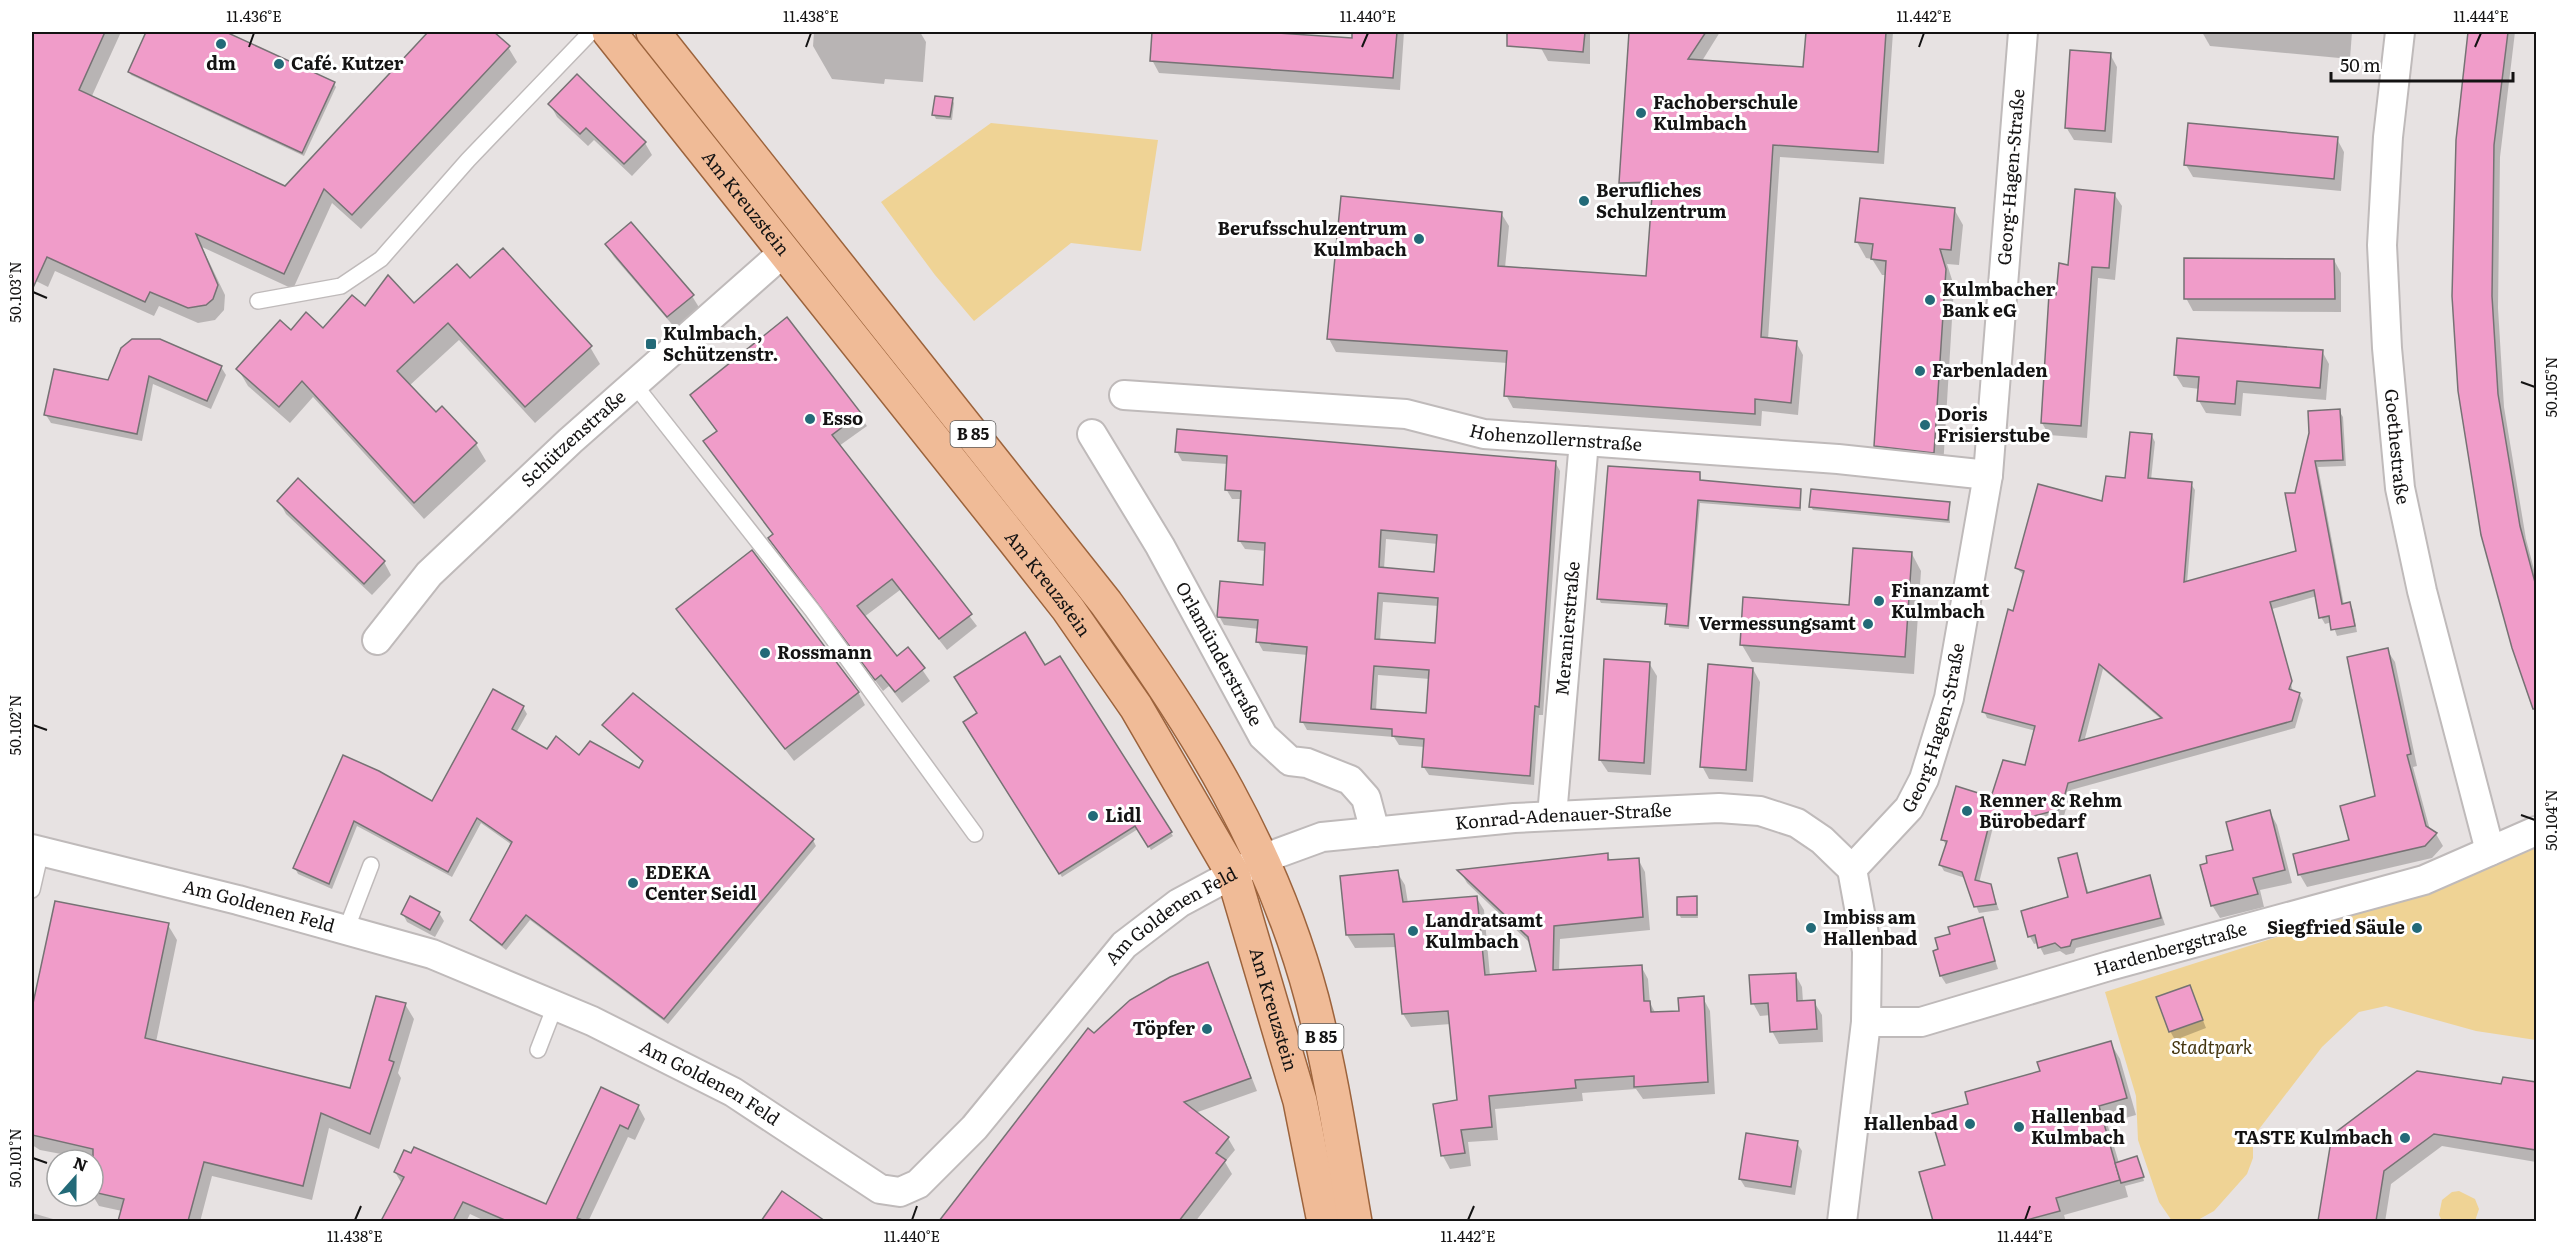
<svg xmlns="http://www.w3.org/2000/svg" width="2568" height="1253" viewBox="0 0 2568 1253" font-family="Literata,serif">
<rect width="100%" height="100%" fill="#e7e2e2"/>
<g fill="#efd395">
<path d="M991 123 1158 140 1141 251 1071 243 974 321 935 275 881 202Z"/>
<path d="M2536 842V1040L2476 1031 2386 1006 2359 1012 2322 1047 2253 1137V1158L2247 1174 2214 1211 2196 1221H2172L2159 1202 2138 1140 2136 1096 2105 992 2421 891Z"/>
<path d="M2459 1191 2475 1199 2479 1209 2475 1221H2442L2439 1215 2442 1200 2452 1192Z"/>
</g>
<g fill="#0003" fill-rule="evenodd">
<path d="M32 32H121L91 98 285 188 431 32H492L508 47 517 62 361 229 332 203 293 289 202 247 225 295 224 310 215 320 198 323 159 306 154 316 55 271 48 287 32 279Z"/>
<path d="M148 32H223L334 84 336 87 304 156 131 75 129 72Z"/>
<path d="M814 32H920L926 42 923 82 885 79 884 84 832 79 813 46Z"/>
<path d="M1154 32H1241L1353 40 1354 32H1404L1400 90 1159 73 1152 60Z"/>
<path d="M1542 32H1590V64L1548 61 1541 48Z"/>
<path d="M1631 32H1720L1702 61 1804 69 1807 32H1893L1884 164 1780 157 1768 340 1796 342 1803 355 1798 415 1762 411 1761 426 1513 408 1506 395 1508 363 1336 352 1329 339 1343 197 1501 213 1509 226 1505 268 1648 278 1654 194 1627 195 1620 183Z"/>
<path d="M2202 32H2352L2350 59 2210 46Z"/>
<path d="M2470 32H2515L2500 157 2498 308 2504 407 2526 539 2536 577V715L2514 648 2458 140Z"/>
<path d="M2110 54 2117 67 2112 143 2074 140 2066 127Z"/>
<path d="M952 99 954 103 952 120 936 119 934 115Z"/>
<path d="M550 104 645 143 652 155 632 176 594 140 588 146 557 117Z"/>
<path d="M2337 139 2344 152 2341 191 2193 177 2186 165Z"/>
<path d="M2114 194 2122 206 2115 280 2098 278 2087 438 2049 435 2042 423 2057 297Z"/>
<path d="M1954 209 1963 225 1959 265 1947 264 1954 286 1943 468 1885 462 1876 446 1887 275H1882L1872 259 1866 258 1857 242Z"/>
<path d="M607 245 692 296 700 309 676 329 614 257Z"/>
<path d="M2334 260 2341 273V312L2193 311 2186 298Z"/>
<path d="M470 280 590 347 600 364 535 423 459 340 409 386 436 414 476 444 486 461 424 519 313 397 290 423 248 386 238 369 291 332 323 330 365 308 414 305Z"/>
<path d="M787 319 867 426 839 446 977 626 947 650 900 590 864 617 896 658 908 649 930 681 902 703 889 686 883 691 777 550 770 539 774 536 705 442 717 432 692 396Z"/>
<path d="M122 349 221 367 226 375 211 409 153 384 142 441 51 423 46 415 109 382Z"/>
<path d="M2322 351 2329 364 2326 400 2243 393 2241 416 2206 413 2199 401 2200 389 2183 387 2175 374Z"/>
<path d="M2339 411 2343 417 2346 466 2318 467 2344 605 2350 604 2353 610 2357 632 2337 636 2332 622 2325 624 2321 617 2317 596 2272 609 2293 692 2299 694 2303 700 2295 728 2071 790 2064 816 2022 826 1995 819 1979 883 1990 885 1999 910 1979 913 1965 878 1944 871 1940 864 1946 846 1943 839 2026 767 2036 731 1987 718 1984 711 2025 576 2016 568 2103 503 2126 480 2152 436 2155 442 2151 480 2191 484 2195 490 2187 583 2298 552 2296 495ZM2103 669 2162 720 2084 742Z"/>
<path d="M1177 452 1555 462 1560 471 1543 715H1539L1534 785 1429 775 1423 766 1425 747 1399 745 1394 737 1307 730 1302 721 1308 655 1263 651 1258 642 1259 629 1224 625 1219 616 1265 586 1266 551 1245 549 1239 540 1242 499H1232L1226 489 1228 464 1182 461ZM1386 539 1438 544 1435 573 1384 569ZM1383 602 1439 606 1437 645 1380 641ZM1378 675 1430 679 1428 714 1376 711Z"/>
<path d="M1700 473 1701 482 1800 490 1801 511 1700 503 1689 629 1669 627 1668 607 1601 603 1599 599Z"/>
<path d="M279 501 384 562 391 575 372 595 286 514Z"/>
<path d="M1949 504 1950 523 1813 510 1811 507Z"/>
<path d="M1912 554 1921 571 1914 674 1752 662 1742 645 1850 607Z"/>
<path d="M678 610 858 692 865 705 794 761Z"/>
<path d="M2387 650 2395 662 2417 766 2413 767 2430 830 2436 834 2443 846 2432 858 2307 887 2300 875 2295 855 2350 841 2377 797Z"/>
<path d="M1060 658 1173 836 1151 850 1138 829 1062 877 965 722Z"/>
<path d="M1649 663 1657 676 1651 775 1608 772 1600 760Z"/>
<path d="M1753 669 1760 682 1753 782 1709 779 1702 766Z"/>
<path d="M523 707 527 714 516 733 548 751 639 770 644 763 604 725 813 840 816 846 668 1024 530 920 506 950 476 926 472 920 512 845 481 823 452 877 357 826 332 889 298 874 295 868 344 757 433 803Z"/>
<path d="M2270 812 2277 825 2292 883 2260 890 2264 907 2220 918 2212 905 2235 851Z"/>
<path d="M1607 855 1611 861 1638 859 1645 872 1650 930 1560 939 1559 971 1641 966 1648 979 1650 1003 1656 1014 1680 1013 1703 998 1710 1011 1715 1094 1643 1099 1636 1089 1582 1093 1583 1101 1495 1109 1498 1140 1468 1142 1471 1166 1450 1169 1443 1156 1434 1105 1459 1101 1451 1024 1411 1027 1403 1014 1397 947 1355 948 1347 935 1342 878 1397 872 1405 885 1408 903 1476 897 1484 910 1490 976 1538 972 1532 945 1467 883 1460 871Z"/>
<path d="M2076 855 2089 894 2149 877 2165 925 2076 948 2074 953 2066 955 2060 951 2044 955 2038 943 2034 944 2030 937 2022 912 2069 898Z"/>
<path d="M1696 898 1698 918H1681L1679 914Z"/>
<path d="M439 913 444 921 435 937 407 922 403 914Z"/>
<path d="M1982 919 1998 969 1946 984 1941 976 1940 950 1952 935Z"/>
<path d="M168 925 177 940 156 1042 351 1089 405 1004 414 1019 398 1073 401 1078 379 1149 329 1128 312 1200 212 1176 200 1222H119L122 1211 99 1206 93 1196V1160L40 1150 32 1145V994H36Z"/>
<path d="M1207 964 1257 1091 1195 1113 1228 1138 1235 1150 1225 1162 1232 1174 1195 1222H941L1088 1030 1094 1035Z"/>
<path d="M1795 974 1802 987 1803 1002H1814L1822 1015 1823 1042 1779 1044 1772 1031 1771 1015 1760 1016 1753 1003Z"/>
<path d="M2190 987 2206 1028 2175 1040 2170 1031Z"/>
<path d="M2110 1042 2120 1059 2136 1115 2107 1123 2119 1163 2139 1162 2144 1181 2125 1186 2128 1197 2064 1215 2066 1222H1935L1921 1173 1946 1166 1970 1105Z"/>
<path d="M2504 1079 2536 1083V1162L2442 1146 2391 1184 2385 1222H2319L2333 1136 2503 1086Z"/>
<path d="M602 1089 638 1106 645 1119 635 1140 628 1137 588 1222H487L470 1214 466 1222H383L402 1184 395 1172 547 1206Z"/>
<path d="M1797 1143 1802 1151 1795 1195 1745 1187 1740 1179Z"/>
<path d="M783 1193 823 1222H763Z"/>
<path d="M32 1213 53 1219 55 1222H32Z"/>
</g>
<g fill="#f09cc9" stroke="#767274" stroke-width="1.5" fill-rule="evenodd">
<path d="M32 32H105L79 90 285 186 428 32H494L510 46 352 215 324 189 284 274 196 234 218 285 213 299 206 305 188 308 150 292 145 302 47 257 32 290Z"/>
<path d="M146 32H226L335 82 302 153 128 72Z"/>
<path d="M1152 32H1262L1352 38V32H1397L1393 78 1150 61Z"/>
<path d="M1507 32H1585L1583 52 1507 46Z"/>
<path d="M1629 32H1706L1688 59 1803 67 1806 32H1886L1878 152 1773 145 1761 337 1797 341 1791 403 1755 399V414L1504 396 1507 351 1327 339 1341 196 1502 212 1498 266 1646 276 1653 182 1619 183Z"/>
<path d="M2468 32H2508L2494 145 2492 296 2498 394 2520 526 2536 586V709H2533L2512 648 2481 535 2458 391 2452 296 2456 140Z"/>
<path d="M2070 50 2111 53 2105 131 2065 128Z"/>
<path d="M577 74 646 142 624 164 586 128 580 134 548 104Z"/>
<path d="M935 96 953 98 950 117 932 115Z"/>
<path d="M2188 123 2338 137 2334 179 2184 165Z"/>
<path d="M2075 189 2115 193 2109 268 2092 267 2081 426 2041 423 2049 294 2056 295 2059 263 2068 265Z"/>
<path d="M1860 198 1955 208 1951 250 1940 249 1946 269 1934 453 1874 446 1886 261 1871 259 1873 244 1855 242Z"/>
<path d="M631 222 694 295 667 317 605 244Z"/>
<path d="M503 248 592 346 525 407 448 323 397 371 436 412 442 406 477 443 414 503 302 381 279 407 236 369 280 320 291 330 306 312 323 328 352 295 365 306 388 275 414 303 457 264 470 278Z"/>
<path d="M2184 258 2334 259 2335 299H2184Z"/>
<path d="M787 317 861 413 832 435 972 614 939 639 892 579 857 606 897 656 908 647 925 668 895 692 881 675 875 680 768 538 773 534 703 441 717 431 690 395Z"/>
<path d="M2177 338 2323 350 2320 388 2237 381 2235 404 2197 401 2199 377 2174 375Z"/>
<path d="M132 339H160L222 366 207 401 149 376 137 434 44 415 54 369 108 380 121 348Z"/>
<path d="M2340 409 2343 460 2315 461 2342 604 2350 602 2355 626 2331 630 2329 616 2319 618 2314 590 2270 602 2292 681 2289 689 2300 693 2292 721 2068 783 2061 809 2018 820 1992 813 1975 880 1991 884 1996 904 1974 907 1962 872 1939 865 1947 841 1941 840 1956 786 1991 797 2003 760 2025 765 2035 726 1982 712 2008 609 2013 611 2024 571 2015 568 2038 484 2102 501 2106 476 2125 478 2130 432 2152 434 2148 478 2192 482 2184 582 2296 551 2285 493H2295L2309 433 2308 411ZM2099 664 2162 718 2079 741Z"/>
<path d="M1177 429 1556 461 1539 707 1535 706 1530 776 1422 767 1424 739 1392 736V729L1300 722 1307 647 1256 642 1258 620 1217 617 1220 581 1263 585 1265 543 1238 541 1241 491 1225 490 1227 456 1175 452ZM1381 530 1437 535 1434 572 1379 567ZM1378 593 1438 598 1435 643 1375 639ZM1374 666 1429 670 1426 713 1371 709Z"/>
<path d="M1608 466 1700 472V480L1801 489 1800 508 1698 500 1688 626 1665 624 1667 604 1597 599Z"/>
<path d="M298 478 385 561 364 584 277 501Z"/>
<path d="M1811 489 1950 502 1948 520 1809 507Z"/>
<path d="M1853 548 1912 552 1905 657 1740 645 1743 597 1849 605Z"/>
<path d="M752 550 859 692 785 749 676 609Z"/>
<path d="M1025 632 1045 665 1060 656 1172 832 1148 847 1135 826 1059 874 963 722 977 713 954 677Z"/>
<path d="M2388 648 2411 754 2407 755 2426 826 2437 833 2425 846 2298 875 2293 854 2349 840 2340 806 2375 796 2347 657Z"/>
<path d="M1604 659 1650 662 1644 763 1599 760Z"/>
<path d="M1708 664 1753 668 1746 770 1700 767Z"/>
<path d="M493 689 524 706 512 729 547 749 556 736 579 755 590 741 639 768 643 761 602 725 633 693 814 839 664 1019 526 915 502 945 470 920 512 842 477 818 448 872 354 821 329 884 293 868 343 755 379 771 432 801Z"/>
<path d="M2270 810 2285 870 2253 878 2258 894 2211 906 2200 865 2207 863 2206 856 2233 850 2226 822Z"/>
<path d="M1608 853V860L1639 858 1643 917 1554 926 1553 970 1642 965 1644 1001H1650L1651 1012 1679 1011 1678 998 1704 996 1708 1082 1634 1087V1076L1575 1080 1576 1088 1489 1096 1492 1127 1461 1130 1465 1153 1441 1156 1433 1104 1457 1100 1448 1011 1402 1014 1394 934 1346 935 1340 876 1398 870 1403 902 1477 896 1485 975 1536 971 1528 937 1457 870Z"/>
<path d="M2077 853 2087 893 2150 875 2161 918 2072 940 2070 946 2061 948 2055 943 2038 948 2035 935 2028 937 2021 911 2068 897 2058 858Z"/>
<path d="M410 896 440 912 430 930 401 914Z"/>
<path d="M1697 896V915H1677V897Z"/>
<path d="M55 901 169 923 145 1038 350 1088 376 996 406 1003 389 1060 394 1062 370 1134 321 1113 303 1186 204 1162 188 1221H118L124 1199 93 1192V1149L32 1135V1008Z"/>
<path d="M1983 917 1995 961 1940 976 1933 951 1938 949 1935 938 1950 934 1948 927Z"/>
<path d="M1208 962 1251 1078 1184 1102 1229 1137 1216 1153 1226 1160 1179 1221H939L1088 1028 1094 1033 1130 1000 1170 977Z"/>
<path d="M1796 973 1797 1001 1815 1000 1817 1029 1770 1032 1768 1003 1751 1004 1749 975Z"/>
<path d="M2190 985 2203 1020 2169 1032 2156 997Z"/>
<path d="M2111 1041 2127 1098 2099 1106 2120 1180 2056 1198 2060 1211 2023 1221H1933L1919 1172 1945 1165 1930 1114 1968 1104 1965 1092 2040 1071 2037 1062Z"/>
<path d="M2417 1071 2501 1084 2503 1077 2536 1082V1150L2434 1134 2384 1171 2376 1221H2318L2332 1135Z"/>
<path d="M601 1087 639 1105 628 1129 620 1125 577 1218 585 1221H507L463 1202 453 1221H381L404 1177 394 1172 404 1150 411 1153 414 1147 546 1204Z"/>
<path d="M1746 1133 1798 1141 1791 1187 1739 1179Z"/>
<path d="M2137 1156 2144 1177 2121 1183 2115 1163Z"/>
<path d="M782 1191 825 1221H761Z"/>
</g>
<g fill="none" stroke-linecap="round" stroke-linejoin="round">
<g stroke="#bfbaba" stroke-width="18">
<g id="service">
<path d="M258 301 341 286 381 259 468 160 591 32"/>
<path d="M634 384 812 610 975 834"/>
<path d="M32 890 41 851"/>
<path d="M346 930 371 865"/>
<path d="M538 1050 555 1006"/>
</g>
</g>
<g stroke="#bfbaba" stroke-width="32">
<g id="minor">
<path id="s1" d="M2400 32 2388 137 2382 245 2387 348 2400 488 2422 591 2490 851"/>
<path id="s2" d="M1124 395 1406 414 1484 434 1838 459 1988 475"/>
<path id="s3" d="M1092 434 1160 546 1263 736 1290 761 1307 763 1350 780 1366 798 1375 832"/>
<path id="s4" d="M377 640 429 574 570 441 785 251"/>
<path id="s5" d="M1552 816 1584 441"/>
<path id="s6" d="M32 849 238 900 432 954 592 1021 733 1092 880 1189 900 1192 918 1184 974 1128 1124 945 1179 903 1233 874 1262 859 1322 837 1514 818 1719 808 1760 811 1797 823 1822 840 1852 869"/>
<path id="s7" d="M1852 869 1909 808 1924 779 1949 698 1988 475 2023 32"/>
<path id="s8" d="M1866 1022H1921L2109 966 2424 880 2536 831"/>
<path d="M1842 1222 1866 1022 1867 951 1852 869"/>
</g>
</g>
<g stroke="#9c633c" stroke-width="36">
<g id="primary">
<path id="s9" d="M609 32 1013 539 1068 609 1136 707 1233 874 1300 1101 1324 1222"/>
<path d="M653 32 1106 603C1196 727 1272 849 1312 999 1331 1072 1342 1147 1355 1222"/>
</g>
</g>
<use href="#service" stroke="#fff" stroke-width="15"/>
<use href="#minor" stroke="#fff" stroke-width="28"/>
<use href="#primary" stroke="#f0bb97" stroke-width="33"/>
</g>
<path fill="none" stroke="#141313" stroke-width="2" d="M249 47 254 33M806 47 811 33M1362 47 1368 33M1919 47 1924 33M2475 47 2481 33M33 292 47 298M2521 382 2535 387M33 725 47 730M2521 815 2535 820M33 1158 47 1163M355 1220 361 1206M912 1220 917 1206M1468 1220 1474 1206M2025 1220 2030 1206"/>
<g fill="#236a78" stroke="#fff" stroke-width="2">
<circle cx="221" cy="44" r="6"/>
<circle cx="279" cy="64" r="6"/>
<circle cx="1641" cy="113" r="6"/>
<circle cx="1584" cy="201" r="6"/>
<circle cx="1419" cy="239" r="6"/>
<circle cx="1930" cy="300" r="6"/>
<rect x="645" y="338" width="12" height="12" rx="3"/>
<circle cx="1920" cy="371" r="6"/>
<circle cx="810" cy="419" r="6"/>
<circle cx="1925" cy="425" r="6"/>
<circle cx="1879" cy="601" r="6"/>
<circle cx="1868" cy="624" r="6"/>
<circle cx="765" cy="653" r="6"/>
<circle cx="1967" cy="811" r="6"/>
<circle cx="1093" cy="816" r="6"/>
<circle cx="633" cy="883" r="6"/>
<circle cx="1811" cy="928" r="6"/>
<circle cx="2417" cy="928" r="6"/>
<circle cx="1413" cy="931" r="6"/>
<circle cx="1207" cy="1029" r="6"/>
<circle cx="1970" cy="1124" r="6"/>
<circle cx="2019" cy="1127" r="6"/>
<circle cx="2405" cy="1138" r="6"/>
</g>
<g text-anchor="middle" stroke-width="6" stroke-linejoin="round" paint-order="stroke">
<g fill="#fff" stroke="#5a5a5a" stroke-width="1.5">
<rect x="950.5" y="421" width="45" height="26" rx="4.5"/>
<rect x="1298.5" y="1024" width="45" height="26" rx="4.5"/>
</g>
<g font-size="16" font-weight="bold" fill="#141313">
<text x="973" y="440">B 85</text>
<text x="1321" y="1043">B 85</text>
</g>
<g font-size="18" font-weight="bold" fill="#141313" stroke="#fff" text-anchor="start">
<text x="221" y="70" text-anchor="middle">dm</text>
<text x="291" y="70">Café. Kutzer</text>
<text x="1653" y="109">Fachoberschule<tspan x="1653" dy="21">Kulmbach</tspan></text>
<text x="1596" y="197">Berufliches<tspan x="1596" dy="21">Schulzentrum</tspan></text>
<text x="1407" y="235" text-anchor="end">Berufsschulzentrum<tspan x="1407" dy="21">Kulmbach</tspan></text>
<text x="1942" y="296">Kulmbacher<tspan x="1942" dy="21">Bank eG</tspan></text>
<text x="663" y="340">Kulmbach,<tspan x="663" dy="21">Schützenstr.</tspan></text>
<text x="1932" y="377">Farbenladen</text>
<text x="1937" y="421">Doris<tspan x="1937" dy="21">Frisierstube</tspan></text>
<text x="822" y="425">Esso</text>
<text x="1891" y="597">Finanzamt<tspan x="1891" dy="21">Kulmbach</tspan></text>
<text x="1856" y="630" text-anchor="end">Vermessungsamt</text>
<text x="777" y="659">Rossmann</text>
<text x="1979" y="807">Renner &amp; Rehm<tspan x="1979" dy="21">Bürobedarf</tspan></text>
<text x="1105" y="822">Lidl</text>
<text x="645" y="879">EDEKA<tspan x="645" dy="21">Center Seidl</tspan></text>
<text x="1823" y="924">Imbiss am<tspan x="1823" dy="21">Hallenbad</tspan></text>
<text x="1425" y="927">Landratsamt<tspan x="1425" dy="21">Kulmbach</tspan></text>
<text x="2405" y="934" text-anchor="end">Siegfried Säule</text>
<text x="1195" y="1035" text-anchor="end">Töpfer</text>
<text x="2031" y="1123">Hallenbad<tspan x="2031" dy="21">Kulmbach</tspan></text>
<text x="1958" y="1130" text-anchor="end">Hallenbad</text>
<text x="2393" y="1144" text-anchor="end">TASTE Kulmbach</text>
</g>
<g font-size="18" fill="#141313" stroke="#fff">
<text dy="6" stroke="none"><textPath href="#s7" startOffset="726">Georg-Hagen-Straße</textPath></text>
<text dy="6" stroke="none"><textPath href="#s9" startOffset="219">Am Kreuzstein</textPath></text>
<text dy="6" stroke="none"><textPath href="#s2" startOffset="435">Hohenzollernstraße</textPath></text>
<text dy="6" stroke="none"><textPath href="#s4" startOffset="282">Schützenstraße</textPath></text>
<text dy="6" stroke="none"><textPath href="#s1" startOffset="416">Goethestraße</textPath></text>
<text dy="6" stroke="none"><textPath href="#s9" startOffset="705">Am Kreuzstein</textPath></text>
<text dy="6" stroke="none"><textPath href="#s5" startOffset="188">Meranierstraße</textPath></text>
<text dy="6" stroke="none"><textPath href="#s3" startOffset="254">Orlamünderstraße</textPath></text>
<text dy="6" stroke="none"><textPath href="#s7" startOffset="168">Georg-Hagen-Straße</textPath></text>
<text dy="6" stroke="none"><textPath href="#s6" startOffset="1746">Konrad-Adenauer-Straße</textPath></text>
<text dy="6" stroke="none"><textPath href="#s6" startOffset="234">Am Goldenen Feld</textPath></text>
<text dy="6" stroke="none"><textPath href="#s6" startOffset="1332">Am Goldenen Feld</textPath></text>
<text dy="6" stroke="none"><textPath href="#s8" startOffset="315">Hardenbergstraße</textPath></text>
<text dy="6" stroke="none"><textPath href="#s9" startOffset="1191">Am Kreuzstein</textPath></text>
<text dy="6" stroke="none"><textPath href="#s6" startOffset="720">Am Goldenen Feld</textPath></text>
</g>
<g font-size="18" font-style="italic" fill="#43340d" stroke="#fff">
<text x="2212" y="1054">Stadtpark</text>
</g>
</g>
<rect width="2568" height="1253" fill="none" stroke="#ffffff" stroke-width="66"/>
<g transform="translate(75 1178) rotate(21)"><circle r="28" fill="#ffffff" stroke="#a1a1a1" stroke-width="1.5"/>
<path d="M0-4.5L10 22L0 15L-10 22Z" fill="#236a78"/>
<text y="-9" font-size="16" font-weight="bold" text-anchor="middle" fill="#141313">N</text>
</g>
<path d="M2331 72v9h182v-9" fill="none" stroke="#141313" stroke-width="3"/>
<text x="2340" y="72" font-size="18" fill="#141313" stroke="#ffffff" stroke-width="4.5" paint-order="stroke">50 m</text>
<rect x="33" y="33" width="2502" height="1187" fill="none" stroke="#141313" stroke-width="2"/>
<g font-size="15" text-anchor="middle" fill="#141313">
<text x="254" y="22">11.436°E</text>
<text x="811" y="22">11.438°E</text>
<text x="1368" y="22">11.440°E</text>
<text x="1924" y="22">11.442°E</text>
<text x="2481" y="22">11.444°E</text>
<text transform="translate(16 292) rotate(-90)" y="5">50.103°N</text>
<text transform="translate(2552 387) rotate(-90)" y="5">50.105°N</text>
<text transform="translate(16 725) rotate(-90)" y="5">50.102°N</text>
<text transform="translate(2552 820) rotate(-90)" y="5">50.104°N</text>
<text transform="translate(16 1158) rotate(-90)" y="5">50.101°N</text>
<text x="355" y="1242">11.438°E</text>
<text x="912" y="1242">11.440°E</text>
<text x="1468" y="1242">11.442°E</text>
<text x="2025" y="1242">11.444°E</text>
</g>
</svg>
